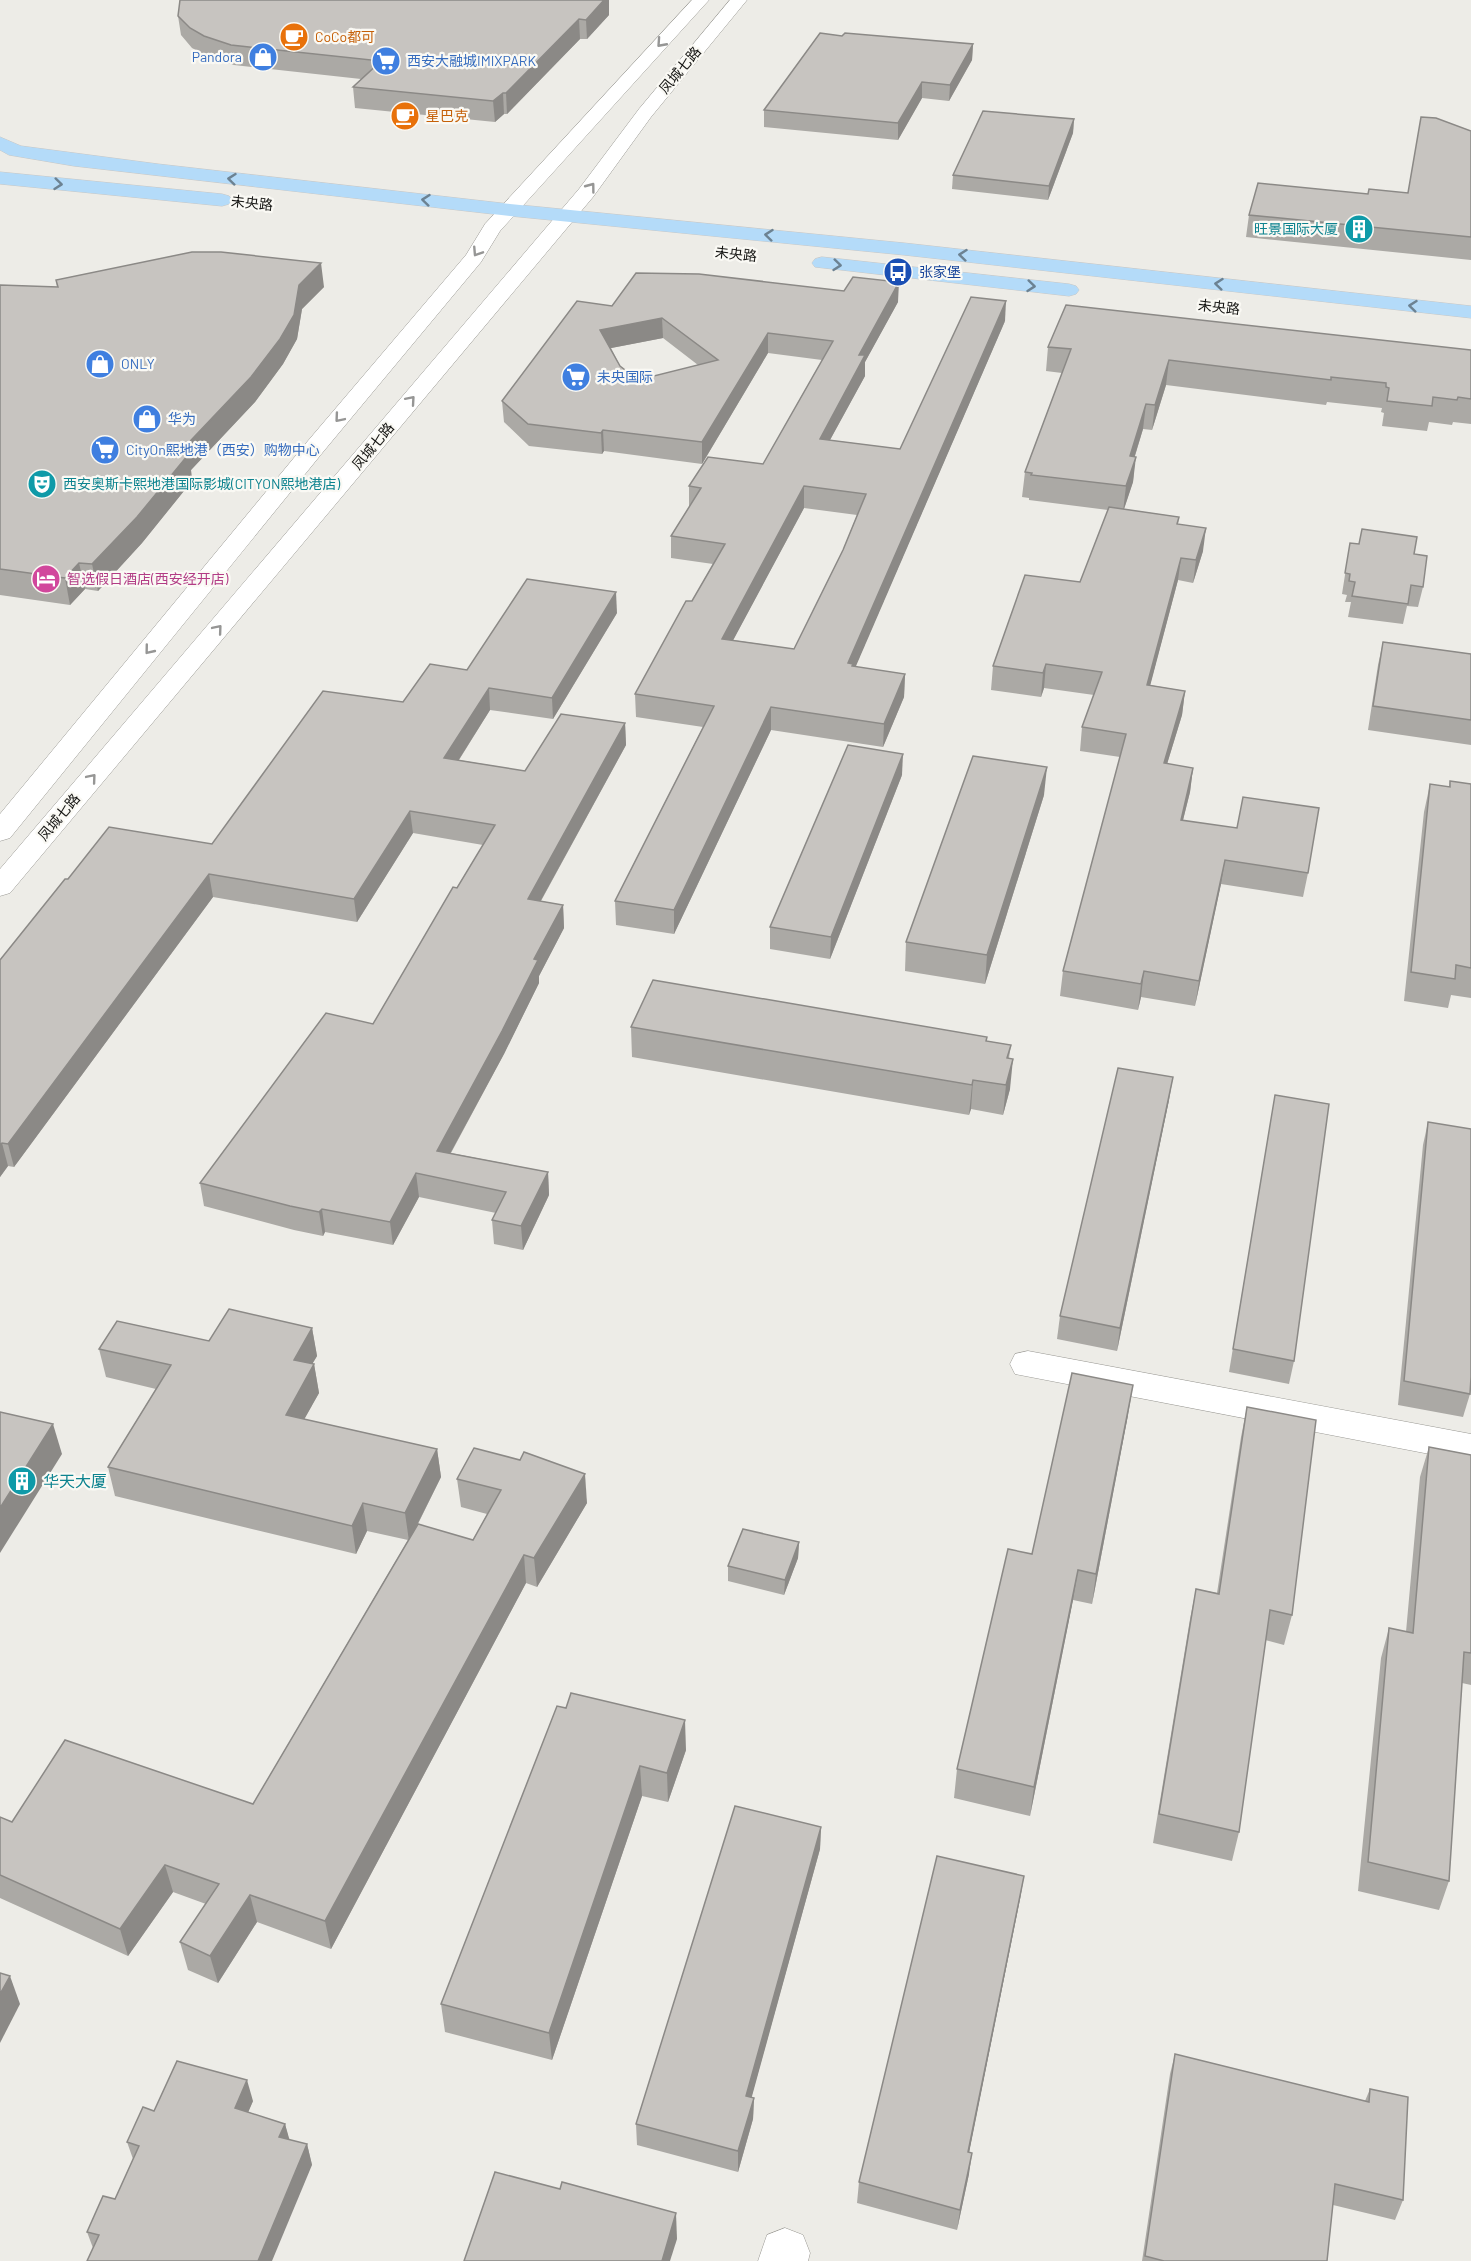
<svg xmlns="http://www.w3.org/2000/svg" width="1471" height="2261" viewBox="0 0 1471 2261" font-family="Barlow,'Noto Sans SC',sans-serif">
<rect width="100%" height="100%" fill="#edece7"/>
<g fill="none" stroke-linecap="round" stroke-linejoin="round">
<g stroke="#989792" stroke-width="1">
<g id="minor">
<path d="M692 0H709L500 231 481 262 323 452 10 838 0 841V814L307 442 466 255 485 224Z"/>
<path d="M730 0H747L651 117 593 197 10 893 0 896V869L579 189 639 109Z"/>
<path d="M1028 1351 1471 1434V1462L1015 1374 1010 1364 1015 1354Z"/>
<path d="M785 2228 803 2235 810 2253 808 2261H758L767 2235Z"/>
</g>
</g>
<g stroke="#c7c7c6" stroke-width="1">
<g id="major">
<path d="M0 137 21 146 158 164 510 204 904 243 1471 306V318L904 255 510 216 74 166 9 155 0 150Z"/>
<path d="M0 172 222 194 229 196 232 200 229 204 222 206 0 184Z"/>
<path d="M822 257 1069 284 1076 286 1079 290 1076 294 1069 296 815 267 812 263 815 259Z"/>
</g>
</g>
<use href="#minor" fill="#fff" fill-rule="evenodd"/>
<use href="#major" fill="#b4dbf9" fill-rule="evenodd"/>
</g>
<g fill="#aba9a5" fill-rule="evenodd">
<path d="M609 15 587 39H580L507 114H504L495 122 355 108 353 87 361 79 234 65 207 56 192 48 181 35 178 16Z"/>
<path d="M842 36 973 44 972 60 949 101 922 98 898 140 764 127V110Z"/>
<path d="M1074 119 1073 133 1048 200 952 189 953 175Z"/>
<path d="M1471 131V260L1246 237 1249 215 1368 194 1408 193Z"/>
<path d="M56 280 324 287 302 309 297 339 283 364 255 402 191 470 192 481 142 543 98 591 85 589 70 605 0 595V285L57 287Z"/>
<path d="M898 302 865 362V376L830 440 900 449 1005 321 855 667 905 674 904 697 883 747 771 730 674 934 616 925 615 901 703 727 636 717 635 694 692 601 713 564 671 558V536L689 507V486L763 464 822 360 768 353 702 464 604 451 602 454 529 446 504 422 502 401 612 306ZM663 338 698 365 638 380 620 366 611 348ZM804 508 857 515 843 550 794 649 733 640Z"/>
<path d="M1048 347 1471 350V424L1453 422 1452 425 1429 422 1427 431 1382 426 1384 413 1381 412 1382 408 1327 402 1326 405 1166 385 1152 430 1143 429 1135 456 1133 482 1124 509 1179 517 1178 524 1203 551 1193 583 1178 580 1150 685 1185 691 1182 715 1167 764 1193 768 1190 792 1183 820 1308 873 1303 897 1221 884 1195 1006 1141 997 1138 1010 1060 996 1063 971 1120 757 1080 751 1082 727 1094 695 1044 688 1041 697 991 690 993 666 1080 582 1108 510 1029 500V498L1022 497 1025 472 1062 373 1046 371Z"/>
<path d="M1350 543 1414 554 1423 587 1418 607 1407 606 1403 624 1348 617 1351 602H1345L1347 595 1342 594Z"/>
<path d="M617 613 553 719 490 710 459 760 525 771 625 723 626 745 541 901 563 905 564 928 539 976V983L504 1054 451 1153 548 1172 549 1195 523 1250 494 1244 492 1220 496 1213 419 1197 393 1245 325 1232 323 1236 294 1230 204 1206 200 1183 373 1024 483 845 413 833 357 922 213 897 14 1167 8 1166 0 1177V960L68 879 212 844 403 702 467 670Z"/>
<path d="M1383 642 1471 654V745L1368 730 1378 665Z"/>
<path d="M902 775 830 959 770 949V927Z"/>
<path d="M1450 781 1471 784V998L1451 995 1448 1008 1404 1001 1424 812 1430 784 1449 787Z"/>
<path d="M1044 795 985 984 905 971 906 942Z"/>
<path d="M631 1027 987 1041 1011 1045 1009 1058 1010 1089 1003 1115 971 1109 969 1115 632 1057Z"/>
<path d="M1275 1095 1294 1361 1289 1384 1229 1372Z"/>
<path d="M1169 1100 1117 1351 1057 1339 1060 1316Z"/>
<path d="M1428 1122 1470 1394 1463 1417 1398 1405 1423 1145Z"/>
<path d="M312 1328 317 1356 312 1364H314L319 1393 304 1419 437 1449 441 1477 416 1528 473 1540 487 1514 461 1507 457 1479 587 1503 537 1587 526 1583 331 1949 257 1922 218 1983 188 1970 180 1942 206 1904 173 1892 128 1956 0 1898V1817L12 1822 253 1804 408 1540 367 1531 356 1554 115 1496 108 1467 156 1389 106 1377 99 1349 209 1341Z"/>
<path d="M1247 1407 1292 1615 1284 1645 1265 1640 1239 1832 1232 1861 1153 1843 1190 1619 1196 1589 1217 1593 1241 1437Z"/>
<path d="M1128 1415 1092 1604 1073 1600 1030 1816 954 1798 957 1769 1032 1554Z"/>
<path d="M1429 1447 1471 1455V1685L1462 1683 1449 1881 1439 1910 1358 1891 1381 1658 1389 1628 1406 1632 1420 1477Z"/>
<path d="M799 1542 798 1558 784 1595 728 1581V1566Z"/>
<path d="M557 1706 686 1750 668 1802 642 1796 552 2060 445 2032 441 2004Z"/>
<path d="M821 1827 820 1849 751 2098H754L753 2119 738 2172 637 2145 636 2124Z"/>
<path d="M1024 1876 1020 1899 969 2152V2174L957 2230 857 2203 859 2182Z"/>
<path d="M1175 2054 1365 2101 1370 2089 1403 2200 1395 2220 1333 2205 1327 2261H1142L1170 2074Z"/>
<path d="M253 2101 248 2112 285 2124 289 2140 307 2144 312 2165 93 2248 87 2232 115 2199 133 2159 127 2142 154 2111Z"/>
</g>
<g fill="#8b8986">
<path d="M604 0H609V15L587 39 586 20Z"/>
<path d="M579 19 580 39 507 114 506 93Z"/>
<path d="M973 44 972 60 949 101 950 85Z"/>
<path d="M922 82V98L898 140V123Z"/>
<path d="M503 93 504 114 495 122 493 101Z"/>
<path d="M1074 119 1073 133 1048 200 1049 186Z"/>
<path d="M321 263 324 287 302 309 297 339 283 364 255 402 191 470 192 481 142 543 98 591 92 564 178 454 299 285Z"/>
<path d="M899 282 898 302 865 362V376L819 460 820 439 859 355Z"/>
<path d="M1006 301 1005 321 853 673 848 663Z"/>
<path d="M662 318 663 338 601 350 600 330Z"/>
<path d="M768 333V353L702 464V442Z"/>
<path d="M1169 360 1166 385 1152 430 1155 405Z"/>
<path d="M1146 404 1143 429 1127 481 1130 456Z"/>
<path d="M603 430 604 451 602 454 601 433Z"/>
<path d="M1136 457 1133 482 1123 512 1126 486Z"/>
<path d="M804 486V508L722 661V639Z"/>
<path d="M1206 528 1203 551 1193 583 1196 560Z"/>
<path d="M1181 558 1178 580 1144 709 1147 685Z"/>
<path d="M79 563 85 589 70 605 65 578Z"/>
<path d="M616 592 617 613 553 719 552 698Z"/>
<path d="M1046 664 1044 688 1041 697 1043 673Z"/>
<path d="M905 674 904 697 883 747 884 724Z"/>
<path d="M489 688 490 710 446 780 444 758Z"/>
<path d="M1185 691 1182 715 1160 787 1164 763Z"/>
<path d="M771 707V730L674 934V910Z"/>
<path d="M625 723 626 745 529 922 528 899Z"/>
<path d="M903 754 902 775 830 959 831 937Z"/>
<path d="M1047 767 1044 795 985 984 987 955Z"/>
<path d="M1193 768 1190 792 1177 844 1181 820Z"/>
<path d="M410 811 413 833 357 922 354 899Z"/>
<path d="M1225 860 1221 884 1195 1006 1199 981Z"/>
<path d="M209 874 213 897 14 1167 8 1144Z"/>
<path d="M563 905 564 928 539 976V983L504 1054 439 1174 437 1151 534 959Z"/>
<path d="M1144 971 1141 997 1138 1010 1141 984Z"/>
<path d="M1013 1059 1010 1089 1003 1115 1006 1085Z"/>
<path d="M1173 1077 1169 1100 1117 1351 1120 1328Z"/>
<path d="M973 1080 971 1109 969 1115 972 1085Z"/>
<path d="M2 1143 8 1166 0 1177V1145Z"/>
<path d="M548 1172 549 1195 523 1250 521 1226Z"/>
<path d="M416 1173 419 1197 393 1245 390 1222Z"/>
<path d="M322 1209 325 1232 323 1236 319 1212Z"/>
<path d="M312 1328 317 1356 298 1388 294 1360Z"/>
<path d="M314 1364 319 1393 291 1443 286 1415Z"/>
<path d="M1133 1385 1128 1415 1092 1604 1096 1574Z"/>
<path d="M53 1424 62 1454 0 1553V1508Z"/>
<path d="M437 1449 441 1477 409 1541 405 1513Z"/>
<path d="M585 1474 587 1503 537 1587 534 1558Z"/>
<path d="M363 1503 367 1531 356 1554 352 1526Z"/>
<path d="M799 1542 798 1558 784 1595 785 1580Z"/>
<path d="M524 1555 526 1583 331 1949 325 1921Z"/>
<path d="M1078 1570 1073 1600 1030 1816 1034 1787Z"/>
<path d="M685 1720 686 1750 668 1802 667 1773Z"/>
<path d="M640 1766 642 1796 552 2060 549 2033Z"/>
<path d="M821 1827 820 1849 746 2118V2096Z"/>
<path d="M165 1865 173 1892 128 1956 120 1929Z"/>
<path d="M1024 1876 1020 1899 965 2173 968 2152Z"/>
<path d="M250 1895 257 1922 218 1983 210 1956Z"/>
<path d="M10 1976 20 2004 0 2043V1994Z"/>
<path d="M247 2080 253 2101 241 2129 235 2108Z"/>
<path d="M754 2098 753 2119 738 2172V2151Z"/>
<path d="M285 2124 291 2145 279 2137Z"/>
<path d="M307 2144 312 2165 272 2261H258Z"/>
<path d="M972 2153 969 2174 957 2230 960 2210Z"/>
<path d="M676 2213 677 2239 670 2261H662Z"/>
</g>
<g fill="#c7c4c0" stroke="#8b8986" stroke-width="1.5" fill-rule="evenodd">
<path d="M180 0H604L586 20 579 19 506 93H503L493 101 353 87 381 61 231 45 204 36 190 28 178 16Z"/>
<path d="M820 33 842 36 845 33 973 44 950 85 922 82 898 123 764 110Z"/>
<path d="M983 111 1074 119 1049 186 953 175Z"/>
<path d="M1421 117 1436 118 1471 131V237L1249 215 1258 183 1368 194 1369 189 1408 193Z"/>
<path d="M192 252H221L321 263 299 285 294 315 280 339 251 377 178 454 188 455 137 517 92 564 79 563 65 578 0 569V285L58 287 56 280Z"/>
<path d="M636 273 699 274 844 291 853 277 899 282 859 355H865L820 439 900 449 971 297 1006 301 848 663 853 664 852 666 905 674 884 724 771 707 674 910 615 901 714 706 635 694 686 601H692L725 544 671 536 701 488 689 486 708 457 763 464 833 341 768 333 702 442 603 430 601 433 528 424 502 401 577 301 612 306ZM662 318 718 360 638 380 620 366 600 330ZM804 486 866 494 843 550 794 649 722 639Z"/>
<path d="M1066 305 1471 350V399L1458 397 1457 400 1433 397 1432 406 1387 401 1389 388 1386 387V383L1331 377V380L1169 360 1155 405 1146 404 1130 456 1136 457 1126 486 1031 475 1032 473 1025 472 1071 349 1048 347Z"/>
<path d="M1109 507 1179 517 1177 524 1206 528 1196 560 1181 558 1147 685 1185 691 1164 763 1193 768 1181 820 1237 828 1243 797 1319 808 1308 873 1225 860 1199 981 1144 971 1141 984 1063 971 1126 734 1082 727 1102 672 1046 664 1043 673 993 666 1025 575 1080 582Z"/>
<path d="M1362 529 1417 537 1414 554 1427 556 1423 587 1411 585 1408 604 1352 596 1355 582 1349 581 1350 574 1345 573 1350 543 1359 544Z"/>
<path d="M527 579 616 592 552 698 489 688 444 758 525 771 561 714 625 723 528 899 563 905 534 959 538 960 502 1031 437 1151 548 1172 521 1226 492 1220 506 1192 416 1173 390 1222 322 1209 319 1212 290 1206 200 1183 326 1013 373 1024 453 887 457 888 495 825 410 811 354 899 209 874 8 1144 2 1143 0 1145V960L65 879H68L109 827 212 844 323 691 403 702 430 664 467 670Z"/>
<path d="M1383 642 1471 654V720L1373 706Z"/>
<path d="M848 745 903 754 831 937 770 927Z"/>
<path d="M973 756 1047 767 987 955 906 942Z"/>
<path d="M1450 781 1471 784V968L1456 965 1455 979 1411 972 1430 784 1450 787Z"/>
<path d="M653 980 987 1037 986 1041 1011 1045 1007 1058 1013 1059 1006 1085 973 1080 972 1085 631 1027Z"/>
<path d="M1118 1068 1173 1077 1120 1328 1060 1316Z"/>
<path d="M1275 1095 1329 1104 1294 1361 1233 1349Z"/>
<path d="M1428 1122 1471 1129V1377L1470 1394 1404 1381Z"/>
<path d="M229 1309 312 1328 294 1360 314 1364 286 1415 437 1449 405 1513 363 1503 352 1526 108 1467 171 1365 99 1349 117 1321 209 1341Z"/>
<path d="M1072 1373 1133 1385 1096 1574 1078 1570 1034 1787 957 1769 1008 1549 1032 1554Z"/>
<path d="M1247 1407 1316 1420 1292 1615 1270 1610 1239 1832 1159 1814 1196 1589 1219 1594Z"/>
<path d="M0 1412 53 1424 0 1508Z"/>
<path d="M1429 1447 1471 1455V1653L1464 1652 1449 1881 1368 1862 1389 1628 1413 1633Z"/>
<path d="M474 1448 520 1460 524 1452 585 1474 534 1558 524 1555 325 1921 250 1895 210 1956 180 1942 219 1884 165 1865 120 1929 0 1875V1817L12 1822 65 1740 253 1804 418 1524 473 1540 501 1490 457 1479Z"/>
<path d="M743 1529 799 1542 785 1580 728 1566Z"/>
<path d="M571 1693 685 1720 667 1773 640 1766 549 2033 441 2004 557 1706 566 1708Z"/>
<path d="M735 1806 821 1827 746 2096 754 2098 738 2151 636 2124Z"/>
<path d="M937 1856 1024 1876 968 2152 972 2153 960 2210 859 2182Z"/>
<path d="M0 1973 10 1976 0 1994Z"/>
<path d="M1175 2054 1369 2102 1370 2089 1408 2097 1403 2200 1335 2184 1327 2261H1164L1145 2256Z"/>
<path d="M177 2061 247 2080 235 2108 285 2124 279 2137 307 2144 258 2261H87L99 2235 87 2232 103 2196 115 2199 139 2146 127 2142 143 2107 154 2111Z"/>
<path d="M495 2172 560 2189 562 2182 676 2213 662 2261H464Z"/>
</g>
<defs><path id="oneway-chevron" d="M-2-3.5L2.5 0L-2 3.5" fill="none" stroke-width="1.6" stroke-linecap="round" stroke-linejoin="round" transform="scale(1.5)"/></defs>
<g stroke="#969695">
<use href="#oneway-chevron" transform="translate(661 43) rotate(132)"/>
<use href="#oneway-chevron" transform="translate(591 187) rotate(-53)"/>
<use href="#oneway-chevron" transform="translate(477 252) rotate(123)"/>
<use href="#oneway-chevron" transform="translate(411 400) rotate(-49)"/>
<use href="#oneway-chevron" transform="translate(339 418) rotate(130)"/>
<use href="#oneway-chevron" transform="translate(218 629) rotate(-50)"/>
<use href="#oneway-chevron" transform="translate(149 650) rotate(129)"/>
<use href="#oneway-chevron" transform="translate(92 778) rotate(-50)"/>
</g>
<g stroke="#6c8292">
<use href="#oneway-chevron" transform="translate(232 179) rotate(-174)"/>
<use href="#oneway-chevron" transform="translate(58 184) rotate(6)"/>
<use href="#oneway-chevron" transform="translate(426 200) rotate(-174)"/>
<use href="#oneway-chevron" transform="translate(769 235) rotate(-174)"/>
<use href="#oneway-chevron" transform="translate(963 255) rotate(-174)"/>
<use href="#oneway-chevron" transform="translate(837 265) rotate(6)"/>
<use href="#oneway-chevron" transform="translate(1219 284) rotate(-174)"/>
<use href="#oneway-chevron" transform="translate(1031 286) rotate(6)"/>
<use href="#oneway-chevron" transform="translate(1413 306) rotate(-174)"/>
</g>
<defs>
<g id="cafe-disc" transform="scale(1.5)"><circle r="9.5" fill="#e8710a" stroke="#faf9f4"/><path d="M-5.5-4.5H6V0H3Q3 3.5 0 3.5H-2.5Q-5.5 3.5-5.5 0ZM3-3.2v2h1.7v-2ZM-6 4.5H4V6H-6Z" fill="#fff"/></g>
<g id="shop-disc" transform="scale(1.5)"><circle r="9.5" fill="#3f7fe0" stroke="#faf9f4"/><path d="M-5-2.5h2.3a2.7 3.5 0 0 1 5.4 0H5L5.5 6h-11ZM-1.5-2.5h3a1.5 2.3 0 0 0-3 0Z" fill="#fff"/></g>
<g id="supermarket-disc" transform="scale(1.5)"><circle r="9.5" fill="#3f7fe0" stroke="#faf9f4"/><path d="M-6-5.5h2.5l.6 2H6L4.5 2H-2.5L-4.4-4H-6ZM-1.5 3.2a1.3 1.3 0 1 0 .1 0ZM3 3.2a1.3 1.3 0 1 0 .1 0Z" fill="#fff"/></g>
<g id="building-disc" transform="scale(1.5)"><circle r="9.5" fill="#0f9aa8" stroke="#faf9f4"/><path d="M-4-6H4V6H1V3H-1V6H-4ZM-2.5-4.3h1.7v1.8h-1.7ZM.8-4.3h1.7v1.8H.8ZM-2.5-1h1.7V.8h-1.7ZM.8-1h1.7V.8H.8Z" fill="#fff"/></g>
<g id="bus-disc" transform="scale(1.5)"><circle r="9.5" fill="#1a4fb4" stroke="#faf9f4"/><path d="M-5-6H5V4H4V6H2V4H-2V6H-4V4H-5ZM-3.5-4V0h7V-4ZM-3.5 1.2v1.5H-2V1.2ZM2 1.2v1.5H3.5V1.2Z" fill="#fff"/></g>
<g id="theatre-disc" transform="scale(1.5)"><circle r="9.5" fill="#0f9aa8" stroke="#faf9f4"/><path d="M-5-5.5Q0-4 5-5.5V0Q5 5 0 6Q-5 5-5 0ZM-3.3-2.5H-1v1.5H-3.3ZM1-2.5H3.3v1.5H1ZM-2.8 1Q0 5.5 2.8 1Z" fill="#fff"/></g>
<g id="hotel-disc" transform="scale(1.5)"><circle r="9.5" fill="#d1479c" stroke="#faf9f4"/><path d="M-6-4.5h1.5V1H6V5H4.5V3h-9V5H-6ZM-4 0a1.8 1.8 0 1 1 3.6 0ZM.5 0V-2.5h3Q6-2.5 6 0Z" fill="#fff"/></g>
</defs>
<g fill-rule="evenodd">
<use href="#cafe-disc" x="294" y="37"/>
<use href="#shop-disc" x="263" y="57"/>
<use href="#supermarket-disc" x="386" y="61"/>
<use href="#cafe-disc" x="405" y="116"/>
<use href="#building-disc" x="1359" y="229"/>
<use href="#bus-disc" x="898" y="272"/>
<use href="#shop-disc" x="100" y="364"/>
<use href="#supermarket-disc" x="576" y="377"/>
<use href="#shop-disc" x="147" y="419"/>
<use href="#supermarket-disc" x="105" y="450"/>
<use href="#theatre-disc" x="42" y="484"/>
<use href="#hotel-disc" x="46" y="579"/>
<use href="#building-disc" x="22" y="1481"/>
</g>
<g text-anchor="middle" stroke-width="4.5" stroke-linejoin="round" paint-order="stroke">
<g font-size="14" fill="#c56008" stroke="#faf9f4" text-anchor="start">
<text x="315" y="42">CoCo都可</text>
<text x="426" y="121">星巴克</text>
</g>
<g font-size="14" fill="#366cbe" stroke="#faf9f4" text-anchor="start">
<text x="242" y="62" text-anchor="end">Pandora</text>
<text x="407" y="66">西安大融城IMIXPARK</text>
<text x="121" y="369">ONLY</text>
<text x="597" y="382">未央国际</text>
<text x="168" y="424">华为</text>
<text x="126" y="455">CityOn熙地港（西安）购物中心</text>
</g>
<g font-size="14" fill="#151513" stroke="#faf9f4">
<text transform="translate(680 70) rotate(-50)" y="5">凤城七路</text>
<text transform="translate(252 203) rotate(6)" y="5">未央路</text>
<text transform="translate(736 254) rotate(6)" y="5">未央路</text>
<text transform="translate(1219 307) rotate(6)" y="5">未央路</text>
<text transform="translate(373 446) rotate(-50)" y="5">凤城七路</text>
<text transform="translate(59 817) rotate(-50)" y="5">凤城七路</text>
</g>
<g font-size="14" fill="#0d838f" stroke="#faf9f4" text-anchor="end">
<text x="1338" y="234">旺景国际大厦</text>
<text x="63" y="489" text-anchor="start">西安奥斯卡熙地港国际影城(CITYON熙地港店)</text>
</g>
<g font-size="14" fill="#164399" stroke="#faf9f4" text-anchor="start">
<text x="919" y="277">张家堡</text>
</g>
<g font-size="14" fill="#b23c85" stroke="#faf9f4" text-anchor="start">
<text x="67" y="584">智选假日酒店(西安经开店)</text>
</g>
<g font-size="16" fill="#0d838f" stroke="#faf9f4" text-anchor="start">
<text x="43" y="1487">华天大厦</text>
</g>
</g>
</svg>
